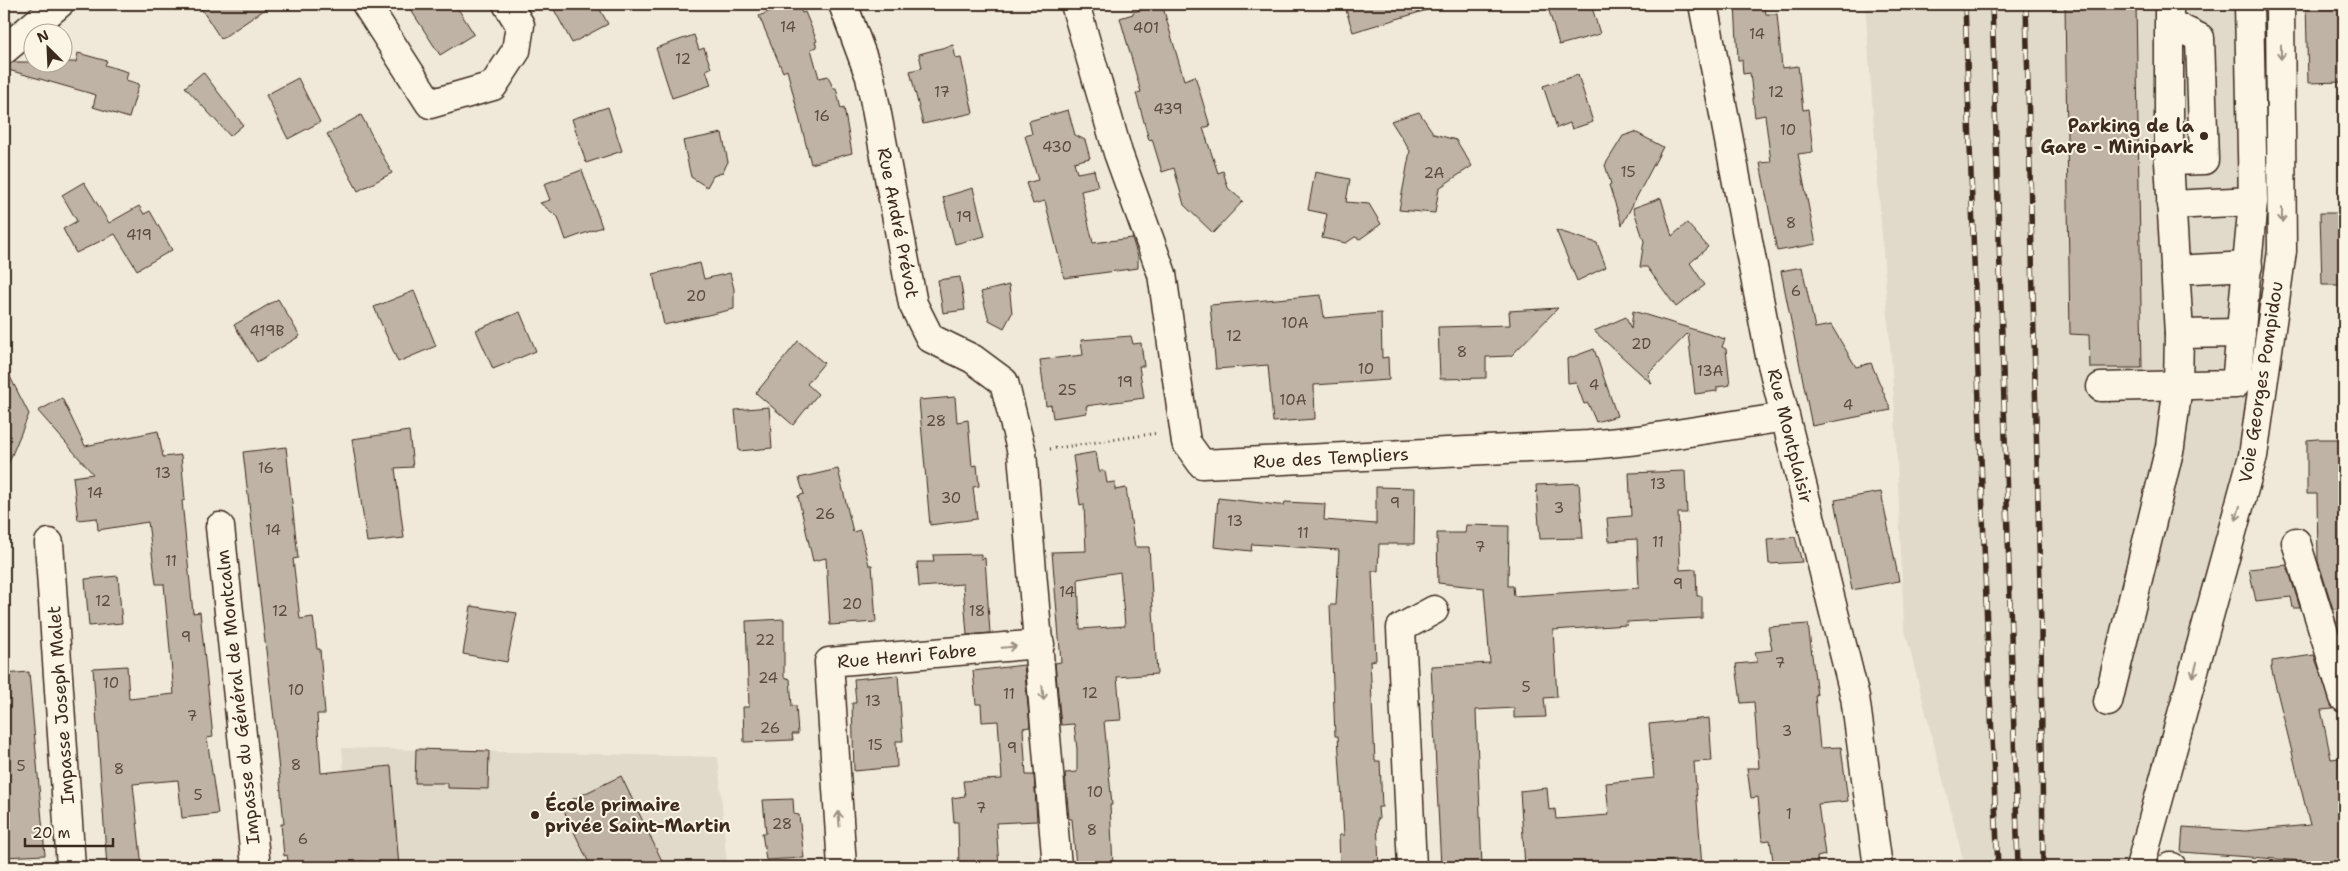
<svg xmlns="http://www.w3.org/2000/svg" width="2348" height="871" viewBox="0 0 2348 871" font-family="'Shantell Sans',sans-serif">
<rect width="100%" height="100%" fill="#f0e9d9"/>
<filter id="ink" filterUnits="userSpaceOnUse"><feTurbulence type="fractalNoise" baseFrequency=".02" numOctaves="2"/><feDisplacementMap in="SourceGraphic" scale="10" xChannelSelector="R" yChannelSelector="G"/><feConvolveMatrix kernelMatrix="1 2 1 2 8 2 1 2 1" color-interpolation-filters="sRGB"/></filter>
<g filter="url(#ink)">
<g fill="#e1d9c9">
<path d="M1865 4H2287L2291 250 2270 444 2223 615 2132 867H1965L1904 626 1895 413Z"/>
<path d="M342 748 718 757 727 867H352Z"/>
</g>
<g fill="#beb3a4" stroke="#3b2a1e" fill-rule="evenodd">
<path d="M198 4H273L221 39Z"/>
<path d="M407 4H455L474 34 440 55Z"/>
<path d="M551 4H597L608 24 572 43Z"/>
<path d="M786 4H798L802 13 805 12 817 41 815 42 817 47 811 49 819 78 828 76 833 88H836L841 109 844 108 852 153 811 164 787 70 783 72 759 16Z"/>
<path d="M1162 4 1184 80 1195 76 1210 126 1203 128 1218 173 1223 171 1228 188 1243 201 1213 233 1184 205 1174 168 1162 172 1152 139 1149 140 1136 93 1141 92 1120 18 1133 14V12Z"/>
<path d="M1344 4H1426L1427 10 1353 32Z"/>
<path d="M1547 4H1591L1600 34 1559 45Z"/>
<path d="M1735 4H1764L1766 14H1777L1782 68 1798 66 1803 110 1808 109 1813 152 1798 154 1816 244 1777 251 1760 163 1771 162 1765 115 1755 117 1750 73 1743 74 1742 60H1738Z"/>
<path d="M2065 4H2136L2142 368H2090L2089 335 2070 334Z"/>
<path d="M2306 4 2344 6V82L2308 83Z"/>
<path d="M694 35 699 50 704 48 711 68 706 70 711 85 672 98 656 48Z"/>
<path d="M953 45 956 59 961 58 973 113 923 124 910 71 922 68 919 54Z"/>
<path d="M78 53 107 61 105 65 128 72 126 80 139 84 129 118 93 107 96 95 5 69V65L13 62H76Z"/>
<path d="M203 72 243 125 230 136 185 87Z"/>
<path d="M1578 75 1593 122 1572 129 1570 123 1557 128 1543 86Z"/>
<path d="M298 78 320 122 288 139 266 95Z"/>
<path d="M608 107 622 151 586 163 572 119Z"/>
<path d="M1068 110 1075 135 1085 140 1090 158 1074 162 1077 173 1094 170 1098 187 1081 191 1093 243 1132 238 1138 257V268L1064 278 1045 201 1033 204 1026 183 1038 180 1025 136 1032 134 1029 121Z"/>
<path d="M1419 112 1434 134 1456 140 1472 166 1439 188 1435 213 1399 210 1410 151 1391 121Z"/>
<path d="M361 115 392 173 358 191 327 134Z"/>
<path d="M1635 132 1663 147 1622 225 1609 185 1611 184 1605 165 1623 136Z"/>
<path d="M722 133 728 162 722 173 713 176 707 187 691 177 683 141Z"/>
<path d="M582 170 602 227 566 240 558 217 540 203 550 200 544 184Z"/>
<path d="M1315 172 1350 179 1346 202 1369 204 1381 224 1360 239 1355 237 1346 243 1322 238 1327 214 1308 210Z"/>
<path d="M84 182 109 223 139 206 144 214 150 211 172 250 137 270 115 234 76 253 63 229 77 221 62 195Z"/>
<path d="M973 188 985 236 955 244 943 197Z"/>
<path d="M1661 198 1672 236 1687 223 1708 247 1690 263 1705 285 1676 307 1647 267H1640L1644 241 1633 208Z"/>
<path d="M2320 213H2344V285H2322Z"/>
<path d="M1556 230 1597 243 1606 267 1577 281Z"/>
<path d="M700 263 704 279 730 273 734 289V309L664 325 653 274Z"/>
<path d="M1802 267 1815 328 1831 325 1856 367 1871 363 1891 410 1812 426 1781 271Z"/>
<path d="M960 277 965 310 943 313 938 280Z"/>
<path d="M1009 285 1012 313 1004 328 989 320 981 292Z"/>
<path d="M414 291 436 346 398 362 374 307Z"/>
<path d="M1321 295 1324 318 1381 313 1382 358 1388 357 1389 380 1314 385 1315 419 1273 422 1268 365 1216 369 1210 305Z"/>
<path d="M278 299 300 336 257 362 234 325Z"/>
<path d="M1558 308 1511 356 1486 357V378L1440 379 1438 327 1510 325 1509 311Z"/>
<path d="M1633 311 1725 339 1722 347 1726 349 1730 385 1717 387V391L1695 394 1688 333 1648 374 1652 384 1594 331 1626 317 1631 329Z"/>
<path d="M520 312 536 351 493 369 476 330Z"/>
<path d="M1131 336 1133 344 1141 343 1144 366H1139L1144 398 1086 406 1087 413 1053 418 1051 405 1046 406 1040 360 1083 355 1081 340Z"/>
<path d="M798 341 824 363 807 384 818 394 793 425 756 393Z"/>
<path d="M1594 349 1617 416 1596 422 1588 403 1584 404 1576 382 1568 383 1567 359Z"/>
<path d="M4 365 29 414 4 474Z"/>
<path d="M955 397 957 422 968 420 972 466 977 465 979 486 973 487 977 519 930 525 919 400Z"/>
<path d="M62 398 85 446 158 431 163 457 181 455 185 500 182 501 193 613 200 612 213 737 207 738 218 814 182 818 178 780 133 784 142 867H107L93 668 127 666 129 699 174 694 164 584H156L148 522 98 530 97 518 78 520 73 477 93 474 38 411Z"/>
<path d="M769 407 772 448 739 451 735 410Z"/>
<path d="M409 431 413 467 395 468 404 538 367 542 352 439Z"/>
<path d="M2317 439H2340L2341 492H2344V609H2333L2318 561 2317 494H2307V440Z"/>
<path d="M286 447 298 558 293 559 300 619 313 617 317 649H320L325 714H317L321 773 391 766 399 867H364V861L315 867H289L287 855 284 856 281 824H284L274 719 243 452Z"/>
<path d="M1096 452 1099 471H1105L1107 483 1115 482V490L1126 488 1135 547H1149L1157 674 1117 677 1121 720 1104 721 1112 805H1110L1113 866 1076 867 1072 819H1069L1065 773 1077 772V749L1074 724 1061 725 1055 663 1061 662 1052 552 1086 551 1084 504 1080 505 1073 456ZM1120 572 1125 626 1080 629 1078 579Z"/>
<path d="M838 469 853 532 860 530 869 565H872L876 622 830 625 826 558 813 561 798 496 804 494 799 478Z"/>
<path d="M1685 471 1687 513H1678L1680 570 1696 569 1697 596H1702V618L1626 622 1627 625 1553 630 1557 697 1544 698 1546 717 1514 718V708L1476 710 1482 867H1441L1431 666 1490 663 1484 588 1438 583 1437 533H1465L1466 525 1509 526 1508 586H1513L1514 596 1639 588 1637 539 1609 541 1607 518 1631 516 1629 473Z"/>
<path d="M1579 483 1583 538 1540 539 1536 485Z"/>
<path d="M1376 487 1415 488 1414 544H1379L1378 571H1372L1376 660 1370 661 1375 761H1380L1382 807H1378L1379 819H1377L1379 867H1340L1339 835H1344L1338 736H1335L1330 605H1336L1339 550 1252 544 1251 551 1214 547 1218 498 1278 505H1284L1285 502 1325 504 1324 520 1376 524Z"/>
<path d="M1881 492 1899 581 1852 590 1835 500Z"/>
<path d="M1795 537 1802 562 1769 564 1767 539Z"/>
<path d="M981 554V559L985 558 990 633 967 635 963 584 919 587 917 562H934L933 555Z"/>
<path d="M2287 565 2300 608H2293L2291 597 2256 601 2249 569Z"/>
<path d="M118 576 122 623 89 626 85 579Z"/>
<path d="M471 606 517 613 507 662 463 654Z"/>
<path d="M784 619V677L790 679 792 706H796L798 734H792L793 740 744 742 743 707H749L746 621Z"/>
<path d="M1808 624 1817 695H1815L1820 748 1841 747 1848 801 1818 804 1825 855 1817 857 1818 867H1774L1770 840 1762 841 1758 797 1751 798 1747 768H1759L1754 702 1741 703 1736 664 1757 662 1755 652 1772 650 1768 627Z"/>
<path d="M2314 655 2333 709 2321 710 2331 759 2339 758 2344 864 2181 852 2183 827 2245 831 2310 825 2271 667H2272V661Z"/>
<path d="M1024 665 1030 727 1023 728 1026 775H1034L1037 821 996 823 999 867H959L958 822H954L952 798 965 796 963 781 1002 779 998 721 982 722 981 704H976L973 671Z"/>
<path d="M29 672 45 855 4 857V810H9L4 755V674Z"/>
<path d="M898 675 903 741H896L897 767 854 771 852 703H856L854 679Z"/>
<path d="M1709 718 1712 761 1694 762 1702 867H1675V860L1599 867H1525L1520 791 1547 788 1549 810 1555 809 1556 819 1609 815 1606 783 1654 778 1649 724Z"/>
<path d="M416 749 489 751 488 789 448 788V783H415Z"/>
<path d="M621 776 665 867H591L561 805Z"/>
<path d="M793 799 794 814 799 815 804 858 766 860 762 833H766L763 800Z"/>
</g>
<g fill="none" stroke-linecap="round" stroke-linejoin="round">
<g stroke="#3b2a1e" stroke-width="31">
<g id="minor">
<path d="M366 4 430 104 493 86 516 51 520 25 507 4"/>
<path d="M843 4 870 77 913 304 930 338 973 359 1004 382 1022 453 1057 867"/>
<path d="M1075 4 1118 153 1162 274 1186 442 1202 464 1589 445 1638 440 1785 417"/>
<path d="M1703 4 1770 356 1855 697 1878 867"/>
<path d="M2169 4V161L2204 160 2200 38 2169 23"/>
<path d="M4 50 59 4"/>
<path d="M2171 205 2253 201"/>
<path d="M2175 270 2248 266"/>
<path d="M2179 334 2241 333"/>
<path d="M2101 387 2236 384 2253 201 2249 4"/>
<path d="M220 527 256 867"/>
<path d="M2296 542 2344 698"/>
<path d="M49 543 71 867"/>
<path d="M2108 702 2170 447 2178 385 2179 334 2169 161"/>
<path d="M842 867 829 662 1040 644"/>
<path d="M1412 867 1401 628 1434 610"/>
<path d="M2140 867 2253 456 2282 251 2280 4"/>
<path d="M2170 867H2172"/>
</g>
</g>
<path stroke="#3b2a1e" stroke-width="3" stroke-dasharray="1 4" stroke-linecap="butt" d="M1050 449 1158 433"/>
<use href="#minor" stroke="#fcf5e5" stroke-width="28"/>
<g stroke="#3b2a1e" stroke-width="5.5">
<g id="rail">
<path d="M1965 4 1987 628 1998 867"/>
<path d="M1992 4 2018 867"/>
<path d="M2026 4 2041 627 2043 867"/>
</g>
</g>
<use href="#rail" stroke="#fcf5e5" stroke-width="4" stroke-dasharray="11" stroke-linecap="butt"/>
</g>
<defs><path id="oneway-shaft" d="M-6 0H5M1.5-3L5.5 0L1.5 3" fill="none" stroke-width="1.6" stroke-linecap="round" stroke-linejoin="round" transform="scale(1.25)"/></defs>
<g stroke="#9c9082">
<use href="#oneway-shaft" transform="translate(2281 52) rotate(90)"/>
<use href="#oneway-shaft" transform="translate(2282 215) rotate(90)"/>
<use href="#oneway-shaft" transform="translate(2238 513) rotate(105)"/>
<use href="#oneway-shaft" transform="translate(1009 647) rotate(-5)"/>
<use href="#oneway-shaft" transform="translate(2195 670) rotate(105)"/>
<use href="#oneway-shaft" transform="translate(1043 693) rotate(85)"/>
<use href="#oneway-shaft" transform="translate(839 819) rotate(-94)"/>
</g>
</g>
<g fill="#3b2a1e" stroke="#fcf5e5" stroke-width="2">
<circle cx="2204" cy="136" r="5"/>
<circle cx="535" cy="815" r="5"/>
</g>
<g text-anchor="middle" stroke-width="4" stroke-linejoin="round" paint-order="stroke">
<g font-size="15" fill="#5c4c40">
<text x="788" y="32">14</text>
<text x="1146" y="33">401</text>
<text x="1757" y="39">14</text>
<text x="683" y="64">12</text>
<text x="942" y="97">17</text>
<text x="1776" y="97">12</text>
<text x="1168" y="114">439</text>
<text x="822" y="121">16</text>
<text x="1788" y="135">10</text>
<text x="1057" y="152">430</text>
<text x="1628" y="177">15</text>
<text x="1434" y="178">2A</text>
<text x="964" y="222">19</text>
<text x="1791" y="228">8</text>
<text x="139" y="240">419</text>
<text x="1796" y="296">6</text>
<text x="696" y="301">20</text>
<text x="1295" y="328">10A</text>
<text x="267" y="336">419B</text>
<text x="1234" y="341">12</text>
<text x="1641" y="349">2D</text>
<text x="1462" y="357">8</text>
<text x="1366" y="374">10</text>
<text x="1710" y="376">13A</text>
<text x="1125" y="387">19</text>
<text x="1594" y="390">4</text>
<text x="1067" y="395">25</text>
<text x="1293" y="405">10A</text>
<text x="1848" y="410">4</text>
<text x="936" y="426">28</text>
<text x="266" y="473">16</text>
<text x="163" y="478">13</text>
<text x="1658" y="489">13</text>
<text x="95" y="498">14</text>
<text x="951" y="503">30</text>
<text x="1395" y="508">9</text>
<text x="1559" y="513">3</text>
<text x="825" y="519">26</text>
<text x="1235" y="526">13</text>
<text x="273" y="535">14</text>
<text x="1303" y="538">11</text>
<text x="1658" y="547">11</text>
<text x="1480" y="552">7</text>
<text x="171" y="566">11</text>
<text x="1678" y="589">9</text>
<text x="1067" y="597">14</text>
<text x="103" y="606">12</text>
<text x="852" y="609">20</text>
<text x="280" y="616">12</text>
<text x="977" y="616">18</text>
<text x="186" y="642">9</text>
<text x="765" y="645">22</text>
<text x="1780" y="668">7</text>
<text x="768" y="683">24</text>
<text x="111" y="688">10</text>
<text x="1526" y="692">5</text>
<text x="296" y="695">10</text>
<text x="1090" y="698">12</text>
<text x="1009" y="699">11</text>
<text x="873" y="706">13</text>
<text x="192" y="721">7</text>
<text x="770" y="733">26</text>
<text x="1787" y="736">3</text>
<text x="875" y="750">15</text>
<text x="1012" y="753">9</text>
<text x="296" y="770">8</text>
<text x="21" y="771">5</text>
<text x="119" y="774">8</text>
<text x="1095" y="797">10</text>
<text x="198" y="800">5</text>
<text x="981" y="813">7</text>
<text x="1789" y="819">1</text>
<text x="782" y="829">28</text>
<text x="1092" y="835">8</text>
<text x="303" y="844">6</text>
</g>
<g font-size="18" font-weight="bold" fill="#3b2a1e" stroke="#fcf5e5" text-anchor="end">
<text x="2194" y="132">Parking de la<tspan x="2194" dy="21">Gare - Minipark</tspan></text>
<text x="545" y="811" text-anchor="start">École primaire<tspan x="545" dy="21">privée Saint-Martin</tspan></text>
</g>
<g font-size="18" fill="#3b2a1e" stroke="#fcf5e5">
<text transform="translate(898 223) rotate(79)" y="6">Rue André Prévot</text>
<text transform="translate(2261 382) rotate(-81)" y="6">Voie Georges Pompidou</text>
<text transform="translate(1790 436) rotate(76)" y="6">Rue Montplaisir</text>
<text transform="translate(1331 458) rotate(-3)" y="6">Rue des Templiers</text>
<text transform="translate(907 656) rotate(-5)" y="6">Rue Henri Fabre</text>
<text transform="translate(238 697) rotate(-96)" y="6">Impasse du Général de Montcalm</text>
<text transform="translate(61 705) rotate(-94)" y="6">Impasse Joseph Malet</text>
</g>
</g>
<rect width="2348" height="871" fill="none" stroke="#fcf5e5" stroke-width="20"/>
<rect x="10" y="10" width="2328" height="851" fill="none" stroke="#3b2a1e" stroke-width="2" filter="url(#ink)"/>
<g transform="translate(48 48) rotate(336)"><circle r="24" fill="#fcf5e5" stroke="#afa495"/>
<path d="M0-4L9 19L0 12L-9 19Z" fill="#3b2a1e"/>
<text y="-8" font-size="14" font-weight="bold" text-anchor="middle" fill="#3b2a1e">N</text>
</g>
<path d="M25 838v8h88v-8" fill="none" stroke="#3b2a1e" stroke-width="2.5"/>
<text x="32" y="838" font-size="15" fill="#3b2a1e" stroke="#fcf5e5" stroke-width="4" paint-order="stroke">20 m</text>
</svg>
